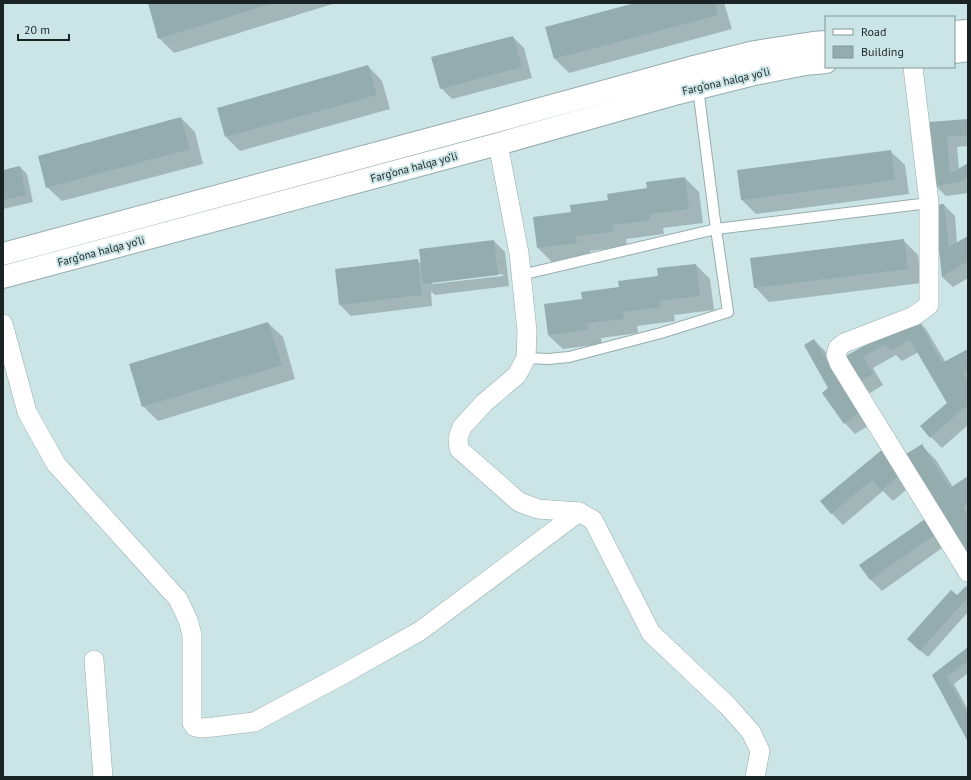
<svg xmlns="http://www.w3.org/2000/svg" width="971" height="780" viewBox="0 0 971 780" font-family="'PT Sans',sans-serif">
<rect width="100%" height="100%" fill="#cbe4e5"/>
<g fill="#0003" fill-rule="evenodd">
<path d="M153 3H336L174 53 159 38Z"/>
<path d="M639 3H724L732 29 569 73 555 59Z"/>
<path d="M755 3H771L757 4Z"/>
<path d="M513 37 524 48 532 78 452 99 441 88Z"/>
<path d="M368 66 382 81 390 109 240 151 226 137Z"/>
<path d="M181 118 195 132 203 164 62 201 47 187Z"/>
<path d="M968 120V146L957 147 959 170 968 165V193L946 196 935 185 930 123Z"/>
<path d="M890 151 905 165 909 194 756 214 742 200 738 171Z"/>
<path d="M20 167 27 174 33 202 3 209V171Z"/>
<path d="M685 178 699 192 703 223 663 228 664 234 626 239 627 246 590 251 591 257 552 262 538 248 572 213Z"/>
<path d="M944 205 955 216 957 243 968 237V278L953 287 942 277Z"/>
<path d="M903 240 918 255 921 283 769 302 755 287Z"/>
<path d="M494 241 505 252 509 286 435 295 431 291 432 306 351 316 340 305 417 260 422 264ZM503 274V276L432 284V282Z"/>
<path d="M696 265 710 279 714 310 674 315 675 321 637 326 638 333 601 338 602 344 563 349 548 335 583 300Z"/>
<path d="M916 318 926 329 946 363 968 350V425L942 448 931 437 948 403 919 352 902 361 896 355 873 368 883 385 870 393 860 382 846 357Z"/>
<path d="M268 323 283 337 295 379 158 421 143 406Z"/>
<path d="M814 340 825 351 852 398 871 424 855 434 845 423 830 388Z"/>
<path d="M922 446 936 460 953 487 968 478V554Z"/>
<path d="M882 450 913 484 893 501 883 491 843 525 821 502Z"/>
<path d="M928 518 949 543 882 591 871 580 861 566Z"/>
<path d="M968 589V612L928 657 915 646 957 597Z"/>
<path d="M968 649V673L954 684 968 710V740L933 676Z"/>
</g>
<g fill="#95acae">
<path d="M148 3H274L158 39Z"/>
<path d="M635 3H715L718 15 554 59 545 27Z"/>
<path d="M513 36 522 67 440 89 431 57Z"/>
<path d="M368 65 377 95 225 137 217 108Z"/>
<path d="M181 117 190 149 46 188 38 156Z"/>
<path d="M968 119V135L947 137 950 174 968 163V177L959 182 935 186 929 122Z"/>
<path d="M891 150 895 180 741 200 737 170Z"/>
<path d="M20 166 26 195 3 200V170Z"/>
<path d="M685 177 689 209 649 214 650 220 613 225V232L576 236 577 243 537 248 533 217 571 212 570 205 608 200 607 194 647 188 646 182Z"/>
<path d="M944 204 949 247 968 236V261L942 277 934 205Z"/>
<path d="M904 239 908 269 754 288 750 258Z"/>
<path d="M494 240 498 275 423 284 419 249Z"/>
<path d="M418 259 422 295 339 305 335 269Z"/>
<path d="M696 264 700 296 660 301 661 307 623 312 624 319 587 323 588 330 548 335 544 304 582 299 581 292 619 287 618 281 658 276 657 268Z"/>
<path d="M916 317 942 363 968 349V371L963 374 968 381V409L966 406 930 438 920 426 947 403 910 340 890 351 886 344 863 357 873 374 859 382 844 357Z"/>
<path d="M268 322 282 365 142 407 129 364Z"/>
<path d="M814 339 842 386 860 412 844 424 822 393 828 388 804 345Z"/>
<path d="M922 444 950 488 968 476V504L963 508 968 516V556L903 456Z"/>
<path d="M883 449 903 472 881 491 872 480 831 514 820 501Z"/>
<path d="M928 517 939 532 870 580 859 565Z"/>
<path d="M966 586 968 588V597L920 651 907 639 951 590 957 595Z"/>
<path d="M968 647V661L947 677 968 715V742L932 675Z"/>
</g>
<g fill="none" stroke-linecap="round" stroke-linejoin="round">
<g stroke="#96adaf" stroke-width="12">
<g id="lane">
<path d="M698 88 716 229 929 203"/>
<path d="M521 275 716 229 728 312 661 333 569 357 548 359 526 358"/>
</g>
</g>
<g stroke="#96adaf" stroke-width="20">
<g id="street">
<path d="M913 67 929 203V305L914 316 844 343 838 348 836 355 839 363 968 572"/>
<path d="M498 144 519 253 527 331 526 358 517 375 484 403 462 427 458 438 459 449 519 502 538 509 579 512 593 520 651 633 728 706 751 732 760 751 755 777"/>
<path d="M3 324 27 412 56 464 178 599 188 620 192 635V723L195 727 201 728 213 727 254 722 340 676 420 631 579 512"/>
<path d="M94 660 103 777"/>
</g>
</g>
<g stroke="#96adaf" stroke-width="24">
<g id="highway">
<path d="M954 32 968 31"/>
<path d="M954 52 968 50"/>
<path d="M3 254 493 122 690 68 755 52 813 43 826 42"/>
<path d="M3 277 498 144 678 93 754 74 805 64 826 62"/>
</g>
</g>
<use href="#lane" stroke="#fff" stroke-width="10"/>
<use href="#street" stroke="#fff" stroke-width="19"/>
<use href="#highway" stroke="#fff" stroke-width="22"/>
</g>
<g text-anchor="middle" stroke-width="4" stroke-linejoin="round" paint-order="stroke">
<g font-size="11" fill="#1b2424" stroke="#cbe4e5">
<text transform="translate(726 81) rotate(-13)" y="4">Farg‘ona halqa yo‘li</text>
<text transform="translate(414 167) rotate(-15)" y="4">Farg‘ona halqa yo‘li</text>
<text transform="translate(101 251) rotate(-15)" y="4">Farg‘ona halqa yo‘li</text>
</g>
</g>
<rect width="971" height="780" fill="none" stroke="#1b2424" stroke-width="8"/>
<rect x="825" y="16" width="130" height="52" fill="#cbe4e5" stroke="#859798"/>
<rect x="833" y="29" width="20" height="6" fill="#ffffff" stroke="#859798"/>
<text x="861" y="36" font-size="12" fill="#1b2424">Road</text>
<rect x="833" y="46" width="20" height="12" fill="#95acae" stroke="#859798"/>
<text x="861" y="56" font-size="12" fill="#1b2424">Building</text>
<path d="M18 34v6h51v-6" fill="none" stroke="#1b2424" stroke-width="2"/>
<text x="24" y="34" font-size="12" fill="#1b2424" stroke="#cbe4e5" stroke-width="3" paint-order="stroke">20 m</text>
</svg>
